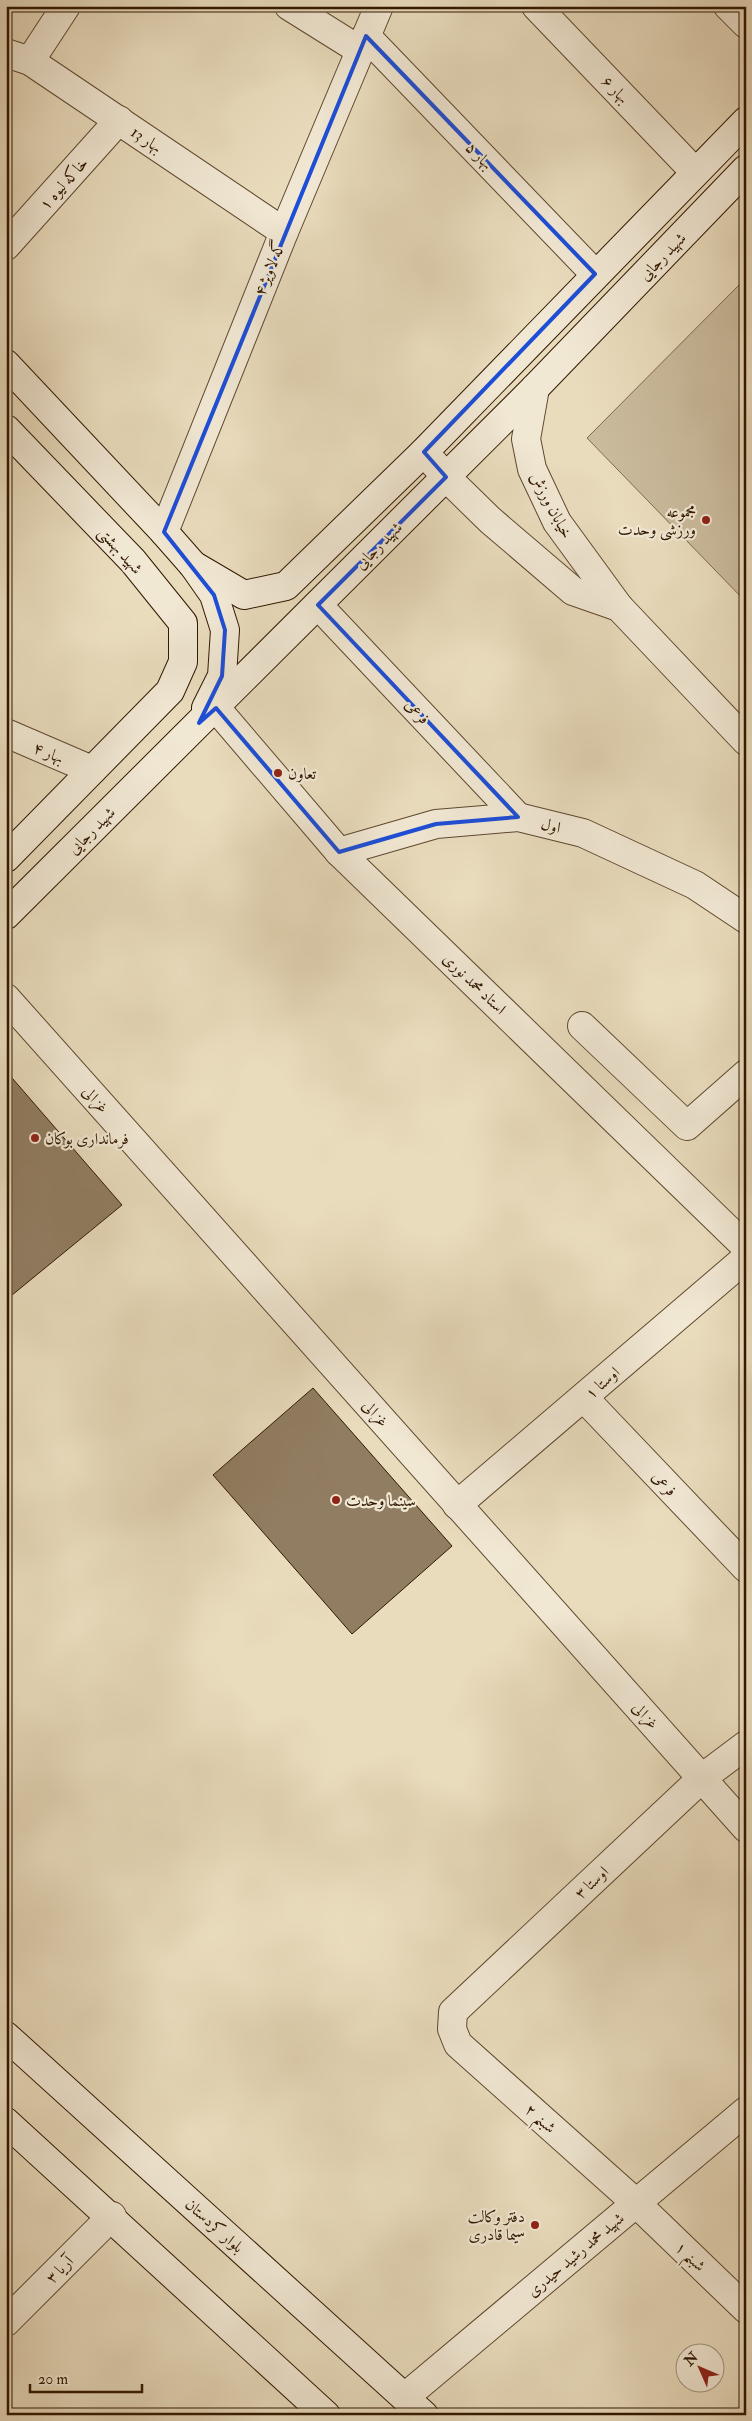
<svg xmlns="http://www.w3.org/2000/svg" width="752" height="2421" viewBox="0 0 752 2421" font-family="'IM FELL Double Pica',Amiri,serif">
<rect width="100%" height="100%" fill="#e9dcbd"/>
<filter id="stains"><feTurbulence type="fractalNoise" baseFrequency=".004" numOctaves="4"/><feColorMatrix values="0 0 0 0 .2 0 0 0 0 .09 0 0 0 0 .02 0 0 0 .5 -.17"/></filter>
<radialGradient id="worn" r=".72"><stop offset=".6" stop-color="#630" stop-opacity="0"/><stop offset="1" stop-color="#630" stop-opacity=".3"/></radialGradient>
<path fill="#cabb9d" stroke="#7e694e" d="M746 278V602L587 438Z"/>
<g fill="#917d62" stroke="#311700">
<path d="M6 1071 122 1205 6 1300Z"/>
<path d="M313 1388 452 1546 352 1634 213 1475Z"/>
</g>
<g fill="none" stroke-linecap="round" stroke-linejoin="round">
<g stroke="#5f482f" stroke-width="30">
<g id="minor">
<path d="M289 6 361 51"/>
<path d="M536 6 695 172"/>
<path d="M728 6 746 24"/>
<path d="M366 36 595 274"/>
<path d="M6 53 30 61 284 232"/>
<path d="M30 61 66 6"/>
<path d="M6 246 119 120"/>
<path d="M164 532 284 232 379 6"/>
<path d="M318 605 518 817"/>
<path d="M216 708 339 852 746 1247"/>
<path d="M6 733 92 770"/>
<path d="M339 852 436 824 518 817 583 833 695 885 746 919"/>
<path d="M6 998 746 1828"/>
<path d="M582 1026 687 1126 746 1074"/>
<path d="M584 1398 746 1568"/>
<path d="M457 1505 746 1258"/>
<path d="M746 1745 702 1778 453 2012 452 2029 458 2044 636 2203 746 2309"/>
<path d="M6 2322 112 2216"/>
</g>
</g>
<g stroke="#5f482f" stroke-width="30">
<g id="tertiary">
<path d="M535 388 526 439 532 469 557 522 619 607 746 741"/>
<path d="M424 452 446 477 490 520 573 591 619 607"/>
<path d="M405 2397 746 2111"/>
</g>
</g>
<g stroke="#311700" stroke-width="30">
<g id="secondary">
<path d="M6 364 164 532 193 565 214 595 225 630 222 676 206 708"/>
<path d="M6 429 133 561 183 623V662L170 691 6 858"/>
<path d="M193 565 244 595 286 586 424 452 746 121"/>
<path d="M6 915 535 388 746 169"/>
<path d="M6 2036 424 2415"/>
<path d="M6 2122 326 2415"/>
</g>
</g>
<use href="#minor" stroke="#f1e8d4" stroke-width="28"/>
<use href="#tertiary" stroke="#f1e8d4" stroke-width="28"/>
<use href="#secondary" stroke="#f1e8d4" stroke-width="28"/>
</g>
<path fill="none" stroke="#1d4ed8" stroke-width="4" stroke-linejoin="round" d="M366 36 595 274 424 452 446 477 318 605 518 817 436 824 339 852 216 708 199 723 222 676 225 630 214 595 164 532Z"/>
<g fill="#8f2418" stroke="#f1e8d4" stroke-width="2">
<circle cx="706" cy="520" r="5"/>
<circle cx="278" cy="773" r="5"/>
<circle cx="35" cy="1138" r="5"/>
<circle cx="336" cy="1500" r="5"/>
<circle cx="535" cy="2225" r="5"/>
</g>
<g text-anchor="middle" stroke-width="4.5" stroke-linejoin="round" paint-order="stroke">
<g font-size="16" fill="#311700" stroke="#f1e8d4">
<text transform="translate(616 89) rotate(46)" y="6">بهار ۶</text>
<text transform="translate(147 139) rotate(34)" y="6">بهار 13</text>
<text transform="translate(480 155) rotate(46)" y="6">بهار ۵</text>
<text transform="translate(63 183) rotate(-48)" y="6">خاکه لیوه ۱</text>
<text transform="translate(662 256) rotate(-46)" y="6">شهید رجایی</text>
<text transform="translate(269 268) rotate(-68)" y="6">گه لاویژ ۴</text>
<text transform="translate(552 505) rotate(62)" y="6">خیابان ورزش</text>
<text transform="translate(378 545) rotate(-45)" y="6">شهید رجایی</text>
<text transform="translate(121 550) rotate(48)" y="6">شهید بهشتی</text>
<text transform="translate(418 711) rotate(47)" y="6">فرعی</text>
<text transform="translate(49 752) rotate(23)" y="6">بهار ۴</text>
<text transform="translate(551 825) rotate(14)" y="6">اول</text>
<text transform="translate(91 830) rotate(-45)" y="6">شهید رجایی</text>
<text transform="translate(475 983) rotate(44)" y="6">استاد محمد نوری</text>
<text transform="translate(96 1099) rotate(48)" y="6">غزالی</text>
<text transform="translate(602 1382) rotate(-41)" y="6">اوستا ۱</text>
<text transform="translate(376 1413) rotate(48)" y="6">غزالی</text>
<text transform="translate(665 1483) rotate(47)" y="6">فرعی</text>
<text transform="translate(646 1715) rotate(48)" y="6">غزالی</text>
<text transform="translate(591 1882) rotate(-43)" y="6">اوستا ۳</text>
<text transform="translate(541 2118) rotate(42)" y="6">شبنم ۲</text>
<text transform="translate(215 2225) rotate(42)" y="6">بلوار کردستان</text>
<text transform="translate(575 2254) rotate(-40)" y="6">شهید محمد رشید حیدری</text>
<text transform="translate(691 2256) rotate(44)" y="6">شبنم ۱</text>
<text transform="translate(59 2269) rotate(-45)" y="6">آریا ۳</text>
</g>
<g font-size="16" fill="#311700" stroke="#f1e8d4" text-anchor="start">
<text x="696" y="517" text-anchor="end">مجموعه<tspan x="696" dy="18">ورزشی وحدت</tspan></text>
<text x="288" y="779">تعاون</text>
<text x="45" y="1144">فرمانداری بوکان</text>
<text x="346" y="1506">سینما وحدت</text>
<text x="525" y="2222" text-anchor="end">دفتر وکالت<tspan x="525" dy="18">سیما قادری</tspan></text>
</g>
</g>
<rect width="752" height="2421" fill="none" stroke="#e9dcbd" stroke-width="25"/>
<rect x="8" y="8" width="737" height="2406" fill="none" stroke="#311700" stroke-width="2.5"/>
<rect x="12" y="12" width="727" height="2396" fill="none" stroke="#311700"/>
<g transform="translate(700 2368) rotate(315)"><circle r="24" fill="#f1e8d4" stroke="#a4947f"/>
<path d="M0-4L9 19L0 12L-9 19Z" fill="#8f2418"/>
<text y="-8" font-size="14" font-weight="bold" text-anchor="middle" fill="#311700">N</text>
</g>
<path d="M30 2384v8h112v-8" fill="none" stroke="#311700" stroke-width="2.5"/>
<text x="38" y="2384" font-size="15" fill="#311700" stroke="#f1e8d4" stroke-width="4" paint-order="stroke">20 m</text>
<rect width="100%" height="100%" filter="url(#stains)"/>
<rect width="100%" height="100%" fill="url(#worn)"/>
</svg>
